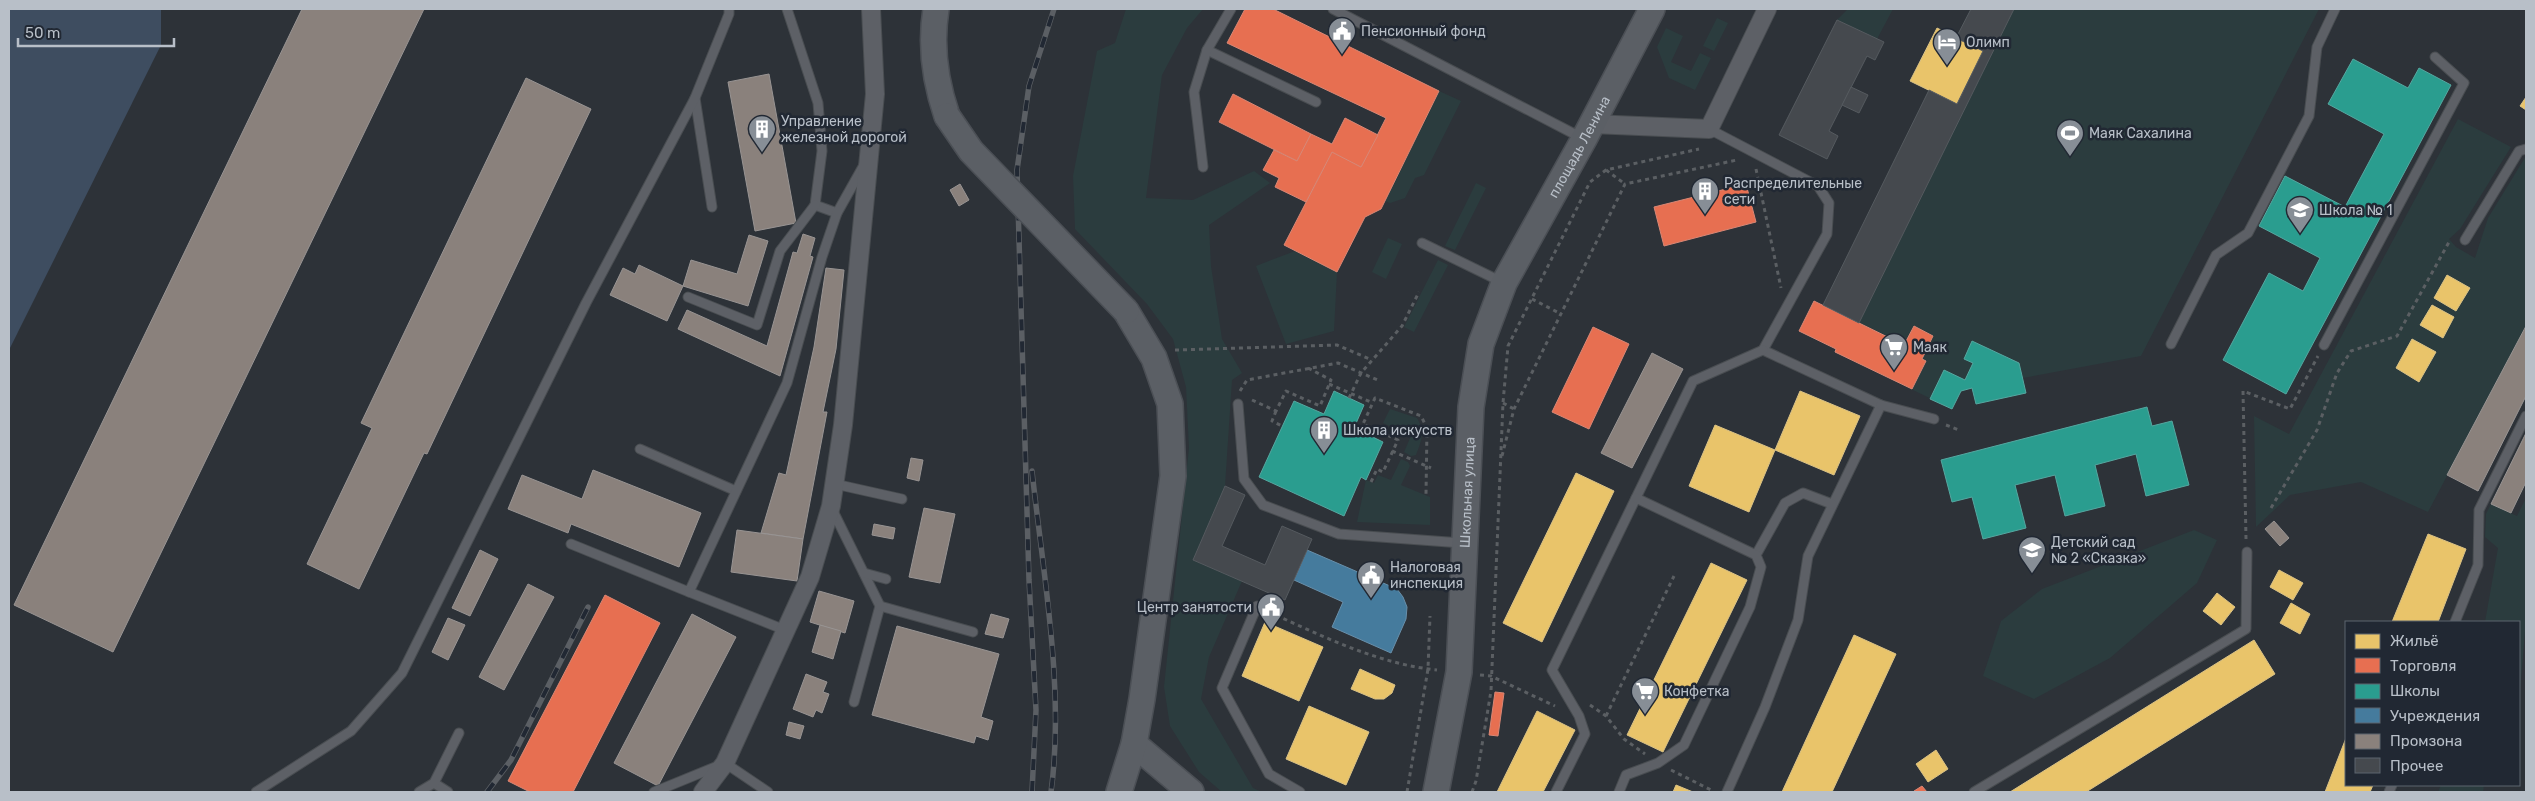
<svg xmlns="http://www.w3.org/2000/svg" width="2535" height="801" viewBox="0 0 2535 801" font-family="Rubik,sans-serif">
<rect width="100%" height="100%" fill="#2d3238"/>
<g fill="#2b3c3e">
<path d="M1126 9H1203L1187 28 1162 75 1146 198 1193 200 1254 171 1270 183 1209 225 1211 266 1222 339 1242 373 1232 380 1225 486 1193 560 1242 581 1209 657 1201 699 1253 788 1262 792H1222L1199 772 1170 726 1164 687 1189 448 1186 387 1173 339 1147 304 1075 229 1073 176 1097 51 1115 43Z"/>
<path d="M1848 9H1893L1877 39 1837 20Z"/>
<path d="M1971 9H2319L2141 356 2023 378 2026 393 1976 404 1972 388 1961 391 1952 409 1835 352 1836 349 1799 331 1823 305 1929 90 1910 81 1937 28 1956 37Z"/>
<path d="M1717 18 1728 23 1714 51 1703 46Z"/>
<path d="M1666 28 1683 36 1671 62 1691 71 1700 53 1711 58 1695 90 1669 78 1657 47Z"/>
<path d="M1439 91 1461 101 1424 175 1415 178 1405 198 1390 203 1385 201Z"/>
<path d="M2458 119 2511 147 2460 229 2449 239 2456 247 2475 258 2488 218 2526 156V326L2428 512 2361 482 2290 495 2256 527 2254 416 2289 434Z"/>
<path d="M1476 183 1486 188 1455 250 1445 246Z"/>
<path d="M1388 238 1402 244 1386 279 1372 272Z"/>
<path d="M1295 251 1337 272 1334 331 1286 344 1256 266Z"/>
<path d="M1438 260 1448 265 1414 332 1404 327Z"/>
<path d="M1390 409 1417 418C1425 432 1422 440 1416 455L1411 456 1404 452 1411 436 1383 423Z"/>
<path d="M1401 459 1408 462 1410 466 1401 485 1430 497V525L1357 522 1366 480 1374 483 1378 475 1391 480Z"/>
<path d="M2526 498V620L2519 703V622H2485L2498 548 2485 537 2486 514 2491 504 2517 516Z"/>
<path d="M2194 530 2217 540 2197 583 2110 658 2034 699 1983 676 2001 621 2042 589Z"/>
<path d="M2441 785H2484L2483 792H2438Z"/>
</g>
<path fill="#3e4d60" d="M9 9H161V45L9 350Z"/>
<g fill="#e9c46a" stroke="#dac286">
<path d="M1937 28 1983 51 1957 104 1910 81Z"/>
<path d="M2526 97V110L2520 106Z"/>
<path d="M2447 275 2470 288 2456 311 2434 298Z"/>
<path d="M2432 305 2454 317 2443 338 2420 325Z"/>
<path d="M2412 339 2436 352 2419 382 2396 368Z"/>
<path d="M1800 391 1860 416 1834 475 1775 450Z"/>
<path d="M1715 425 1775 450 1749 512 1689 486Z"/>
<path d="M1576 473 1614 491 1542 642 1503 623Z"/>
<path d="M2428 534 2466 549 2438 622H2392Z"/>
<path d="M1711 563 1747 580 1663 752 1627 735Z"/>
<path d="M2279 570 2303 583 2293 600 2270 587Z"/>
<path d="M2217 593 2235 607 2221 625 2203 611Z"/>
<path d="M2291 603 2310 614 2300 634 2280 623Z"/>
<path d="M1265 622 1323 647 1299 701 1242 676Z"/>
<path d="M1854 635 1896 654 1832 792H1782Z"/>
<path d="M2254 640 2275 674 2086 792H2010Z"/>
<path d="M1360 669 1395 685 1392 693 1384 699H1375L1351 689Z"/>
<path d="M1309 706 1369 732 1346 785 1286 759Z"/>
<path d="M1537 711 1575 730 1543 792H1497Z"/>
<path d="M2346 738V785H2373L2370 792H2325Z"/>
<path d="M1936 750 1948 769 1928 782 1916 764Z"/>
<path d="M1676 785 1693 792H1673Z"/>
</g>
<g fill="#e76f51" stroke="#d98775">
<path d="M1245 9H1273L1439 91 1381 209 1365 217 1337 272 1284 245 1332 152 1361 167 1386 118 1227 43Z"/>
<path d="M1233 94 1311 134 1297 161 1219 122Z"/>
<path d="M1345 118 1378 135 1361 167 1332 152 1306 202 1275 187 1279 178 1263 170 1274 150 1297 161 1311 134 1332 144Z"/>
<path d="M1746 184 1756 222 1664 246 1654 207Z"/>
<path d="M1814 301 1904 345 1914 326 1933 336 1922 359 1926 361 1912 389 1835 352 1836 349 1799 331Z"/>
<path d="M1593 327 1629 344 1589 429 1552 412Z"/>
<path d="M605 595 660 623 573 792H530L508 781Z"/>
<path d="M1495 692 1504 693 1498 736 1489 735Z"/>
<path d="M1922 786 1927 792H1915L1914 791Z"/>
</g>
<g fill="#2a9d8f" stroke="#55a7a0">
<path d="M2353 59 2408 88 2419 68 2451 85 2286 394 2223 360 2269 273 2303 291 2320 258 2259 226 2285 176 2345 207 2384 134 2328 104Z"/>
<path d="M1972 341 2019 363 2026 393 1976 404 1972 388 1961 391 1952 409 1930 399 1944 370 1965 380 1973 363 1964 359Z"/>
<path d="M1334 391 1364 405 1354 428 1383 442 1366 480 1361 477 1344 516 1259 477 1294 401 1324 414Z"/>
<path d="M2147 407 2152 426 2172 421 2189 485 2146 496 2136 454 2095 465 2105 506 2065 516 2055 475 2015 485 2026 528 1983 539 1972 497 1952 502 1941 460Z"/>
</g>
<path fill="#457b9d" stroke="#688faa" d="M1307 550 1397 589 1403 597 1407 607 1406 619 1391 653 1332 627 1343 602 1294 580Z"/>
<g fill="#8a817c" stroke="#989493">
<path d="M302 9H424L113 652 14 605Z"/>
<path d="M769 74 796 223 755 231 728 82Z"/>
<path d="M526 78 591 109 427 454 424 453 359 589 307 564 372 428 361 423Z"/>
<path d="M960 184 969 200 959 206 950 190Z"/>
<path d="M803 234 815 238 810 256 813 257 780 376 678 329 687 310 767 346 793 252 797 253Z"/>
<path d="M749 235 768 241 748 306 683 286 691 260 737 274Z"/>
<path d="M639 265 683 286 667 321 610 295 623 268 635 274Z"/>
<path d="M826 268 844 270 836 349 823 412H827L803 539 761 533 779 473 786 475 814 347Z"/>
<path d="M2526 326V396L2478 491 2447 475Z"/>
<path d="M1652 353 1683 369 1632 468 1601 453Z"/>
<path d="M2526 433V482L2511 513 2491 504Z"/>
<path d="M911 458 923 460 919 481 907 478Z"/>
<path d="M593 470 701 513 679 567 571 524 568 533 508 509 522 475 582 499Z"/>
<path d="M924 508 955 514 940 583 909 577Z"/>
<path d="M2274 521 2289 538 2280 546 2265 529Z"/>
<path d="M874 524 895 528 893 539 872 535Z"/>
<path d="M737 530 803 539 797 581 731 572Z"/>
<path d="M480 550 498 559 470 616 452 608Z"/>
<path d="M528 584 554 597 504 690 479 677Z"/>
<path d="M819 591 854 601 845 633 810 622Z"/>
<path d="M692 614 736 637 658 786 614 763Z"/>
<path d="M991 614 1009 619 1003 638 985 634Z"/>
<path d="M448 618 465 625 448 660 432 652Z"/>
<path d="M820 625 841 631 833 659 812 652Z"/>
<path d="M897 626 999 654 981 717 993 721 988 740 976 736 974 743 872 715Z"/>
<path d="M806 674 827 682 823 692 829 694 822 713 816 710 813 717 793 709Z"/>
<path d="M789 722 804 726 800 739 786 735Z"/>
</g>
<g fill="#45494e" stroke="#555a5f">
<path d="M1971 9H2014L1859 323 1823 305 1929 90 1957 104 1983 51 1956 38Z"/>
<path d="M1837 20 1884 42 1875 60 1867 56 1829 131 1838 136 1827 159 1779 135Z"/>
<path d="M1851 87 1868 95 1859 113 1842 105Z"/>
<path d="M1225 486 1245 495 1222 546 1265 565 1282 526 1312 539 1285 600 1193 560Z"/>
</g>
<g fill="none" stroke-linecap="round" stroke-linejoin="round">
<g stroke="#494d51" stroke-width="11">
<g id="service">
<path d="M787 9 818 103 822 151 815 205 837 213"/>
<path d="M1333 9 1584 139"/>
<path d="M1207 50 1316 102"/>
<path d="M695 98 712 207"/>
<path d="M1709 129 1818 186 1829 203 1827 234 1763 350 1881 405 1808 556 1798 620 1765 707 1727 792"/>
<path d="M1203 167 1194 92 1207 50 1231 9"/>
<path d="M2465 240 2519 151 2526 149"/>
<path d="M1422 243 1502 282"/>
<path d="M688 297 757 325 780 251 815 205"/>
<path d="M2171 344 2216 255 2248 233 2309 116 2317 47 2335 9"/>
<path d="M2324 345 2464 83 2435 57"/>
<path d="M1238 404 1244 479 1263 505 1339 534 1462 543"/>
<path d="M1881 405 1934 419"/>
<path d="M640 449 736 491"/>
<path d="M835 484 902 499"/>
<path d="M831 507 880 606 854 702"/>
<path d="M571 544 689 592 787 383 822 257 837 213 864 165"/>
<path d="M1756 555 1785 503 1803 493 1832 504"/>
<path d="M864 573 886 579"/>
<path d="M689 592 785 630"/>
<path d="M880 606 973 632"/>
<path d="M1257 606 1222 688 1269 774 1300 792"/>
<path d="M2455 622 2478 565 2479 510 2526 416"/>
<path d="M434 783 448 792"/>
<path d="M256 792 351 731 402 673 586 303 695 98 729 14V9"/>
<path d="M419 792 434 783 459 733"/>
<path d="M654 792 725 763 768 792"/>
<path d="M1556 792 1585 734 1579 716 1552 670 1693 381 1763 350"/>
<path d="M1619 792 1626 775 1658 763 1684 745 1750 607 1761 567 1756 555 1636 498"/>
<path d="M1974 792 2246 629 2247 552"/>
<path d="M2389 792 2392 785"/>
</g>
</g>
<g stroke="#494d51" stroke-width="20">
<g id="minor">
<path d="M1592 124 1709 129 1767 9"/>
<path d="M703 792 725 763 810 577 831 506 843 425 875 94 871 9"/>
</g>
</g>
<g stroke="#4b4f55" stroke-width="28">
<g id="secondary">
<path d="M936 9C930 46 935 81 947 116"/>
<path d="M1134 744 1191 792"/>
<path d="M1119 792 1134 744 1142 699 1173 476 1170 404 1154 358 1126 311"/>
<path id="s1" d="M1436 792 1459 672 1471 407 1481 344 1504 283 1584 139 1652 9"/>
</g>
</g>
<g stroke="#5b5f63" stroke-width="3" stroke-dasharray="4 4" stroke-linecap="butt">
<path d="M1756 169 1781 288"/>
<path d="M1606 170 1625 184"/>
<path d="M1532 299 1561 314"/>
<path d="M1175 350 1337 345 1372 360"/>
<path d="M1329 384 1373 403"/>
<path d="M1240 391 1247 380 1338 363 1380 381"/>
<path d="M1349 398 1361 373 1402 326 1419 292"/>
<path d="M1252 400 1276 411 1286 391 1320 406 1331 380 1308 368"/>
<path d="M1503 403 1514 409"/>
<path d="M1276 411 1272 421 1282 426"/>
<path d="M1946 425 1959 430"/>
<path d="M1392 451 1431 468"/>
<path d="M1502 456 1514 409 1625 184 1737 160"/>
<path d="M1371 482 1377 469 1383 472 1398 440 1363 424 1375 398 1421 416 1427 428 1426 494"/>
<path d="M2271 508 2317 430 2337 373 2351 351 2397 336 2449 242H2452"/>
<path d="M2246 539 2243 391 2290 409 2318 356"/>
<path d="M1269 612C1322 636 1378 664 1437 670"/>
<path d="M1480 675 1491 676 1555 706"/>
<path d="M1590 705 1606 716 1624 739 1645 754"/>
<path d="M1606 716 1674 576"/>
<path d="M1671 770 1713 791"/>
<path d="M1407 792 1428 669 1430 616"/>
<path d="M1472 792 1476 781 1491 691 1503 403 1508 346 1590 182 1606 170 1699 149"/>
</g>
<use href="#service" stroke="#5d6066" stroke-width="9"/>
<use href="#minor" stroke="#5d6066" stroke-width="18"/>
<use href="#secondary" stroke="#5b5f65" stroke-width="25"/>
<g stroke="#5b5f64" stroke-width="5.5">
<g id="rail">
<path d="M1032 471C1043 574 1065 689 1051 792"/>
<path d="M487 792 511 760 588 607"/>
<path d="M1032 792 1036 710 1029 580 1017 170 1029 86 1054 9"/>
</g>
</g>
<use href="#rail" stroke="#212833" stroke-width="4" stroke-dasharray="11" stroke-linecap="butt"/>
<g stroke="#4b4f55" stroke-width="28" stroke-linecap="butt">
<path id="secondary-bridge" d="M947 116 971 151 1126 311"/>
</g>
<use href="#secondary-bridge" stroke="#5b5f65" stroke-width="25"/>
</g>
<defs>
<g id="civic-pin" transform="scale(1.4375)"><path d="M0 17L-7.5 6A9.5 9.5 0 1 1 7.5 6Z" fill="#878e96" stroke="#212833"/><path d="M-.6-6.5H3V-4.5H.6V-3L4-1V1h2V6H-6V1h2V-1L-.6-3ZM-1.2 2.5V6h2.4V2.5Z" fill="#fff"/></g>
<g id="hotel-pin" transform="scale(1.4375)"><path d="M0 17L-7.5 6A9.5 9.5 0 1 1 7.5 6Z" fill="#878e96" stroke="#212833"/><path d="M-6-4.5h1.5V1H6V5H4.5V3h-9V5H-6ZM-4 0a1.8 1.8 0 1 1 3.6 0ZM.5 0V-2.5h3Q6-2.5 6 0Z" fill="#fff"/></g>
<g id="building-pin" transform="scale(1.4375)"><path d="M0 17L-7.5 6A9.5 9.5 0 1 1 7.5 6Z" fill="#878e96" stroke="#212833"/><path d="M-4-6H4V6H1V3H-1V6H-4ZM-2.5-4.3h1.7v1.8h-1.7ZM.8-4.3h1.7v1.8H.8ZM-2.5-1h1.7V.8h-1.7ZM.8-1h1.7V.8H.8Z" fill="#fff"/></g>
<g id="stadium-pin" transform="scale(1.4375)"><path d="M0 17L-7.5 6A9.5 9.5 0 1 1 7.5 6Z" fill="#878e96" stroke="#212833"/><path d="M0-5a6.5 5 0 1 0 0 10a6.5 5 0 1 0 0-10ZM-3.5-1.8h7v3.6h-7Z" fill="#fff"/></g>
<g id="school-pin" transform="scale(1.4375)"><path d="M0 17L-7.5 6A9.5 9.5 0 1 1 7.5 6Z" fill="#878e96" stroke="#212833"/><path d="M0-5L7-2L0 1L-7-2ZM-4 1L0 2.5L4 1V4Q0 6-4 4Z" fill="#fff"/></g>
<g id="supermarket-pin" transform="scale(1.4375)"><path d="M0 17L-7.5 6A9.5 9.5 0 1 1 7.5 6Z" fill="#878e96" stroke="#212833"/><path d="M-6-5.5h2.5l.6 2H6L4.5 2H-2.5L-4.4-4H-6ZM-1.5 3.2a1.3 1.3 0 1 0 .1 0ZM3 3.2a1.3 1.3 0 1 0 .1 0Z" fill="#fff"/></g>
</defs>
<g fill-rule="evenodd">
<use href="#civic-pin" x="1342" y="31"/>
<use href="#hotel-pin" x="1947" y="42"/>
<use href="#building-pin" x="762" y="129"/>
<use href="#stadium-pin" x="2070" y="133"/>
<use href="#building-pin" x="1705" y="191"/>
<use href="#school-pin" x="2300" y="210"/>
<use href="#supermarket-pin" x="1894" y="347"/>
<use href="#building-pin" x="1324" y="430"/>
<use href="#school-pin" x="2032" y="550"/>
<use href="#civic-pin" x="1371" y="575"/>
<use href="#civic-pin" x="1271" y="607"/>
<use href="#supermarket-pin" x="1645" y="691"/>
</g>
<g text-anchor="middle" stroke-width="5" stroke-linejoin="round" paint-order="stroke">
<g font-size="14" fill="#b8bfc8" stroke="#212833" text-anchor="start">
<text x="1361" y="36">Пенсионный фонд</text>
<text x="1966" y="47">Олимп</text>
<text x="781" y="126">Управление<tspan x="781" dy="16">железной дорогой</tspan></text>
<text x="2089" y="138">Маяк Сахалина</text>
<text x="1724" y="188">Распределительные<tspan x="1724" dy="16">сети</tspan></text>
<text x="2319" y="215">Школа № 1</text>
<text x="1913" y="352">Маяк</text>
<text x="1343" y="435">Школа искусств</text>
<text x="2051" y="547">Детский сад<tspan x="2051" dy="16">№ 2 «Сказка»</tspan></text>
<text x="1390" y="572">Налоговая<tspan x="1390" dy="16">инспекция</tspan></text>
<text x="1252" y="612" text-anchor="end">Центр занятости</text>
<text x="1664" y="696">Конфетка</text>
</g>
<g font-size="14" fill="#b8bfc8" stroke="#212833">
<text dy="5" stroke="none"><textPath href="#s1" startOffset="672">площадь Ленина</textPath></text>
<text dy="5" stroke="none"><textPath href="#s1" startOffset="302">Школьная улица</textPath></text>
</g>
</g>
<rect width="2535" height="801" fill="none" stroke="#b8bfc8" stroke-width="20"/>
<rect x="2345" y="621" width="175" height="165" fill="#212833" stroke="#5d646f"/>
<rect x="2355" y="634" width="25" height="15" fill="#e9c46a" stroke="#5d646f"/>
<text x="2390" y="646" font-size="15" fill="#b8bfc8">Жильё</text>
<rect x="2355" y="658" width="25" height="15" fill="#e76f51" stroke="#5d646f"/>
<text x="2390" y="671" font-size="15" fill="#b8bfc8">Торговля</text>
<rect x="2355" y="684" width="25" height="15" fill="#2a9d8f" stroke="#5d646f"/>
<text x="2390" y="696" font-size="15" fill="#b8bfc8">Школы</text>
<rect x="2355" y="708" width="25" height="15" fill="#457b9d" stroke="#5d646f"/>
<text x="2390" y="721" font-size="15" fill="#b8bfc8">Учреждения</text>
<rect x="2355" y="734" width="25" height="15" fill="#8a817c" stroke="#5d646f"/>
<text x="2390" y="746" font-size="15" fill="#b8bfc8">Промзона</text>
<rect x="2355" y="758" width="25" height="15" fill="#45494e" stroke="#5d646f"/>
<text x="2390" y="771" font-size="15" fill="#b8bfc8">Прочее</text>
<path d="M18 38v8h156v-8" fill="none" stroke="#b8bfc8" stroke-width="2.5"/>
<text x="25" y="38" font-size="15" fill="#b8bfc8" stroke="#212833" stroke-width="4" paint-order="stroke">50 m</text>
</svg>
